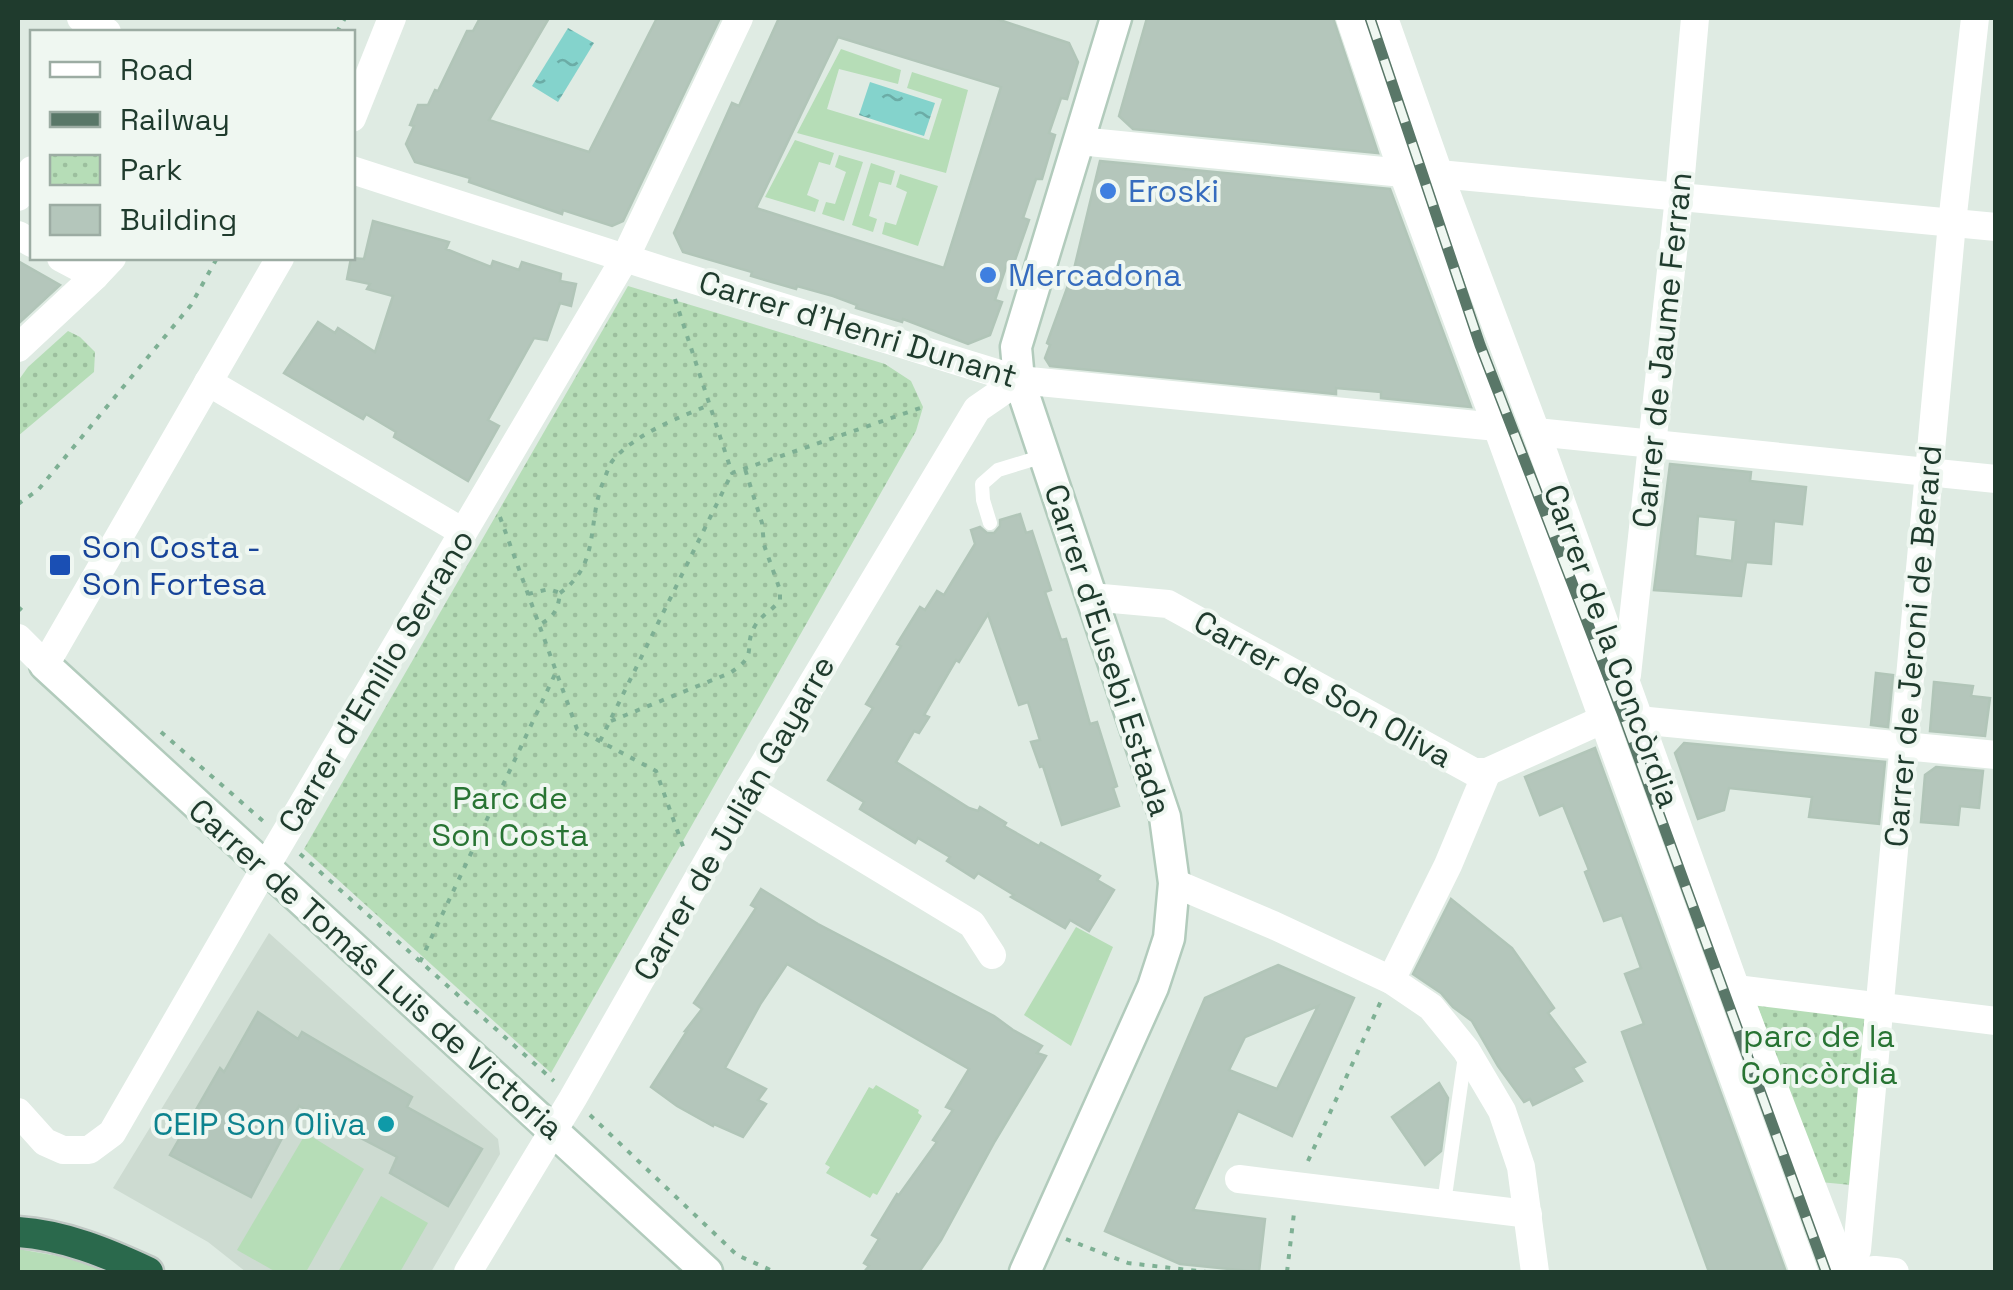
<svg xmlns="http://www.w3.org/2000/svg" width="2013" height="1290" viewBox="0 0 2013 1290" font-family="'Space Grotesk',sans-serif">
<defs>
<pattern id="park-dots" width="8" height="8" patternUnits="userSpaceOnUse" patternTransform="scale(2.5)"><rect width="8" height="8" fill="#b6ddb7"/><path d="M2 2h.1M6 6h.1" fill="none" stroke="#9cbf9e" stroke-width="1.8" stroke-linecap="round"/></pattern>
<pattern id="water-ripples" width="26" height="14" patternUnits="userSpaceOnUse" patternTransform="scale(2.5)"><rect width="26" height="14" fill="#84d3cc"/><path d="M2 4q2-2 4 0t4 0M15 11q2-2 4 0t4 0" fill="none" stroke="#6baca6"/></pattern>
</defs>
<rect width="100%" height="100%" fill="#dfebe3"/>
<path fill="#cddbd1" d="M269 933 498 1139 500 1154 431 1272H246L208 1242 113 1188Z"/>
<g fill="#b6ddb7">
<path d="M841 49 901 70 898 84 839 69 827 109 929 140 942 99 907 88 912 72 968 90 946 173 797 133Z"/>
<path d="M795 140 834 153 830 165 819 162 807 195 819 200 815 212 765 197Z"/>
<path d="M839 155 863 162 844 221 822 214 826 202 835 204 846 172 835 167Z"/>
<path d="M871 163 895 171 891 185 879 182 869 216 877 219 873 232 852 225Z"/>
<path d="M900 174 938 186 918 246 882 234 885 222 896 225 907 192 896 187Z"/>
<path d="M1076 927 1113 947 1071 1046 1024 1015Z"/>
<path d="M876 1085 919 1110 918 1113 922 1116 877 1195 873 1193 870 1198 826 1173 830 1167 825 1164 869 1087 873 1089Z"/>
<path d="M306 1133 364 1169 306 1272H276L237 1250Z"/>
<path d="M381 1196 428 1223 400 1272H338Z"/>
<path d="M18 1249 64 1257 109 1272H18Z"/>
</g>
<g fill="url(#park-dots)">
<path d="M628 286 885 364 911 381 923 407 916 431 551 1073 304 849Z"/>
<path d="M68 331 80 337 95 352 94 372 18 436V381L28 367Z"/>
<path d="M1757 1004 1866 1018 1851 1185 1820 1182Z"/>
</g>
<g fill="url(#water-ripples)">
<path d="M568 28 594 43 558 102 532 86Z"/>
<path d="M870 82 935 103 924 136 859 115Z"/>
</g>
<g fill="#b4c6bb" stroke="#b1c5b8" stroke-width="2.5" fill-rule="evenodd">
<path d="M480 18H549L489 120 589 152 657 18H720L623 221 612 226 563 210 562 214 469 182 470 178 415 162 406 144 414 126 410 125 418 105H428L435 90 438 91 467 31H473Z"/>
<path d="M779 18H994L1069 43 1078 62 1067 99 1061 98 1049 133 1055 135 1042 179H1036L1023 218 1029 220 1014 263 1008 261 995 300 1002 302 990 335 968 344 903 319 902 322 856 308 857 305 833 296 797 286 796 289 751 276 752 272 683 252 674 233 732 103 739 106ZM838 37 1001 87 944 268 756 208Z"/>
<path d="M1147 18H1333L1378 153 1133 129 1119 116Z"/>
<path d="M1100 161 1390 189 1471 407 1381 398V392L1336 388V394L1050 366 1045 358 1050 345 1047 343 1074 269Z"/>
<path d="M373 221 449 242 446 249 491 267 493 261 519 270 522 262 561 274 560 281 576 284 571 306 560 303 547 340 534 338 488 420 499 426 468 481 394 437 396 432 366 414 363 419 284 373 318 322 335 333 338 328 375 352 393 296 367 289 370 284 347 279 351 258 364 259Z"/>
<path d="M18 261 60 285 18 324Z"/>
<path d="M1670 464 1751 472 1750 481 1806 487 1802 524 1774 521 1771 564 1746 562 1741 596 1654 590ZM1698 516 1736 520 1732 561 1695 556Z"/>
<path d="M1020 514 1026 533 1032 531 1051 590 1045 592 1061 640 1066 639 1090 724 1097 722 1117 786 1113 788 1119 806 1062 825 1043 766 1040 767 1031 742 1040 740 1028 702 1019 705 988 614 959 662 956 660 924 715 929 717 919 733 914 731 896 762 969 808 978 811 980 807 1006 823 1004 826 1039 846 1041 843 1100 876 1097 880 1114 890 1089 931 1070 920 1065 928 1011 897 1014 895 978 873 974 878 947 861 950 857 918 838 915 843 860 809 864 802 828 780 873 708 866 704 901 646 897 644 920 607 925 610 937 591 944 595 975 544 971 530 980 527 987 533H994L1000 526V520Z"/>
<path d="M1876 673 1893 675 1888 727 1871 725Z"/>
<path d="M1934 682 1973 686 1971 696 1990 698 1985 736 1930 731Z"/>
<path d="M1684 743 1885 762 1879 824 1809 817 1812 797 1729 788 1724 810 1698 819 1675 753Z"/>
<path d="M1595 748 1786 1272H1709L1622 1032 1644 1024 1625 974 1641 968 1622 915 1604 921 1585 872 1589 870 1563 805 1540 815 1525 777Z"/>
<path d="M1936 767 1983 771 1979 808 1960 806 1958 825 1921 822 1925 775Z"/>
<path d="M761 889 818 924 994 1016 1013 1030 1042 1046 1037 1053 1046 1056 995 1141 941 1240 919 1272H864L869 1266 864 1263 879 1239 872 1235 897 1194 899 1195 937 1142 933 1140 953 1110 946 1107 969 1069 787 964 761 1003 725 1068 766 1089 758 1100 766 1104 743 1137 714 1124 713 1126 677 1106 651 1087 687 1031H685L702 1009 694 1003 756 908 751 905Z"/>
<path d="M1451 899 1512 948 1554 1008 1548 1013 1585 1062 1573 1068 1582 1081 1533 1105 1530 1099 1524 1102 1498 1066 1472 1021 1453 1007 1441 993 1413 974Z"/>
<path d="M1278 965 1354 998 1292 1136 1238 1111 1193 1210 1265 1219 1259 1272 1180 1264 1105 1231 1205 998ZM1318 1006 1277 1089 1229 1070 1245 1037Z"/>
<path d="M258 1012 298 1039 302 1032 412 1097 407 1107 482 1149 448 1206 390 1173 397 1157 299 1106 251 1197 170 1155 220 1068 224 1072Z"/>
<path d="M1439 1083 1448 1098 1441 1151 1425 1165 1392 1117Z"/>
</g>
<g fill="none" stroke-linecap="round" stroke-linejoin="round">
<g stroke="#b2cbbc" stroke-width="35">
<g id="secondary">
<path d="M45 665 707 1272"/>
<path d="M1025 1272 1153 987 1169 938 1174 883 1165 817 1019 380 1016 347 1116 18"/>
</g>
</g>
<g stroke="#c0c8c4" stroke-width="35">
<path id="highway" d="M18 1232C64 1235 107 1253 148 1272"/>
</g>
<g stroke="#7eb094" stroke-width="4" stroke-dasharray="5 8" stroke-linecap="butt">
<path d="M337 32 345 18"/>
<path d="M675 299 732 473 923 407"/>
<path d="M18 504 38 490 191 305 217 258"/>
<path d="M500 517 577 729 656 771 685 852"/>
<path d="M560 593C602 563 586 521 604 480 607 473 609 464 614 459 637 433 678 418 709 405"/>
<path d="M528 594 549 589 560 593C558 610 554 617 539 625"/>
<path d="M18 607 26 614"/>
<path d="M611 721 730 673C761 653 741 649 756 624 762 615 773 610 780 600V590L764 545 762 523 745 469"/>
<path d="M161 732 263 821"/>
<path d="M600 741 732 473"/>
<path d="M300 854 554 1081"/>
<path d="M420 962 556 672"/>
<path d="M590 1115 737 1255 775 1272"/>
<path d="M1308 1161 1381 1001"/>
<path d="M1066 1239 1128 1263 1206 1272"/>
<path d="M1287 1272 1294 1213"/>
</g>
<g stroke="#fff" stroke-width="14">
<path d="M990 523 983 500 982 484 998 470 1044 456"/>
<path d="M1444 1203 1465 1056"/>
</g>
<g stroke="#fff" stroke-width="28">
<path d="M81 18 107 32"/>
<path d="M1350 18 1403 173 1497 427 1804 1272"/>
<path d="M1384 18 1439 174 1536 432 1736 989 1845 1272"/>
<path d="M352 118 392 18"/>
<path d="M1079 141 1403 173"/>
<path d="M352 170 665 271 1019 380 1497 427"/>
<path d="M1439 174 1996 227"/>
<path d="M18 197 32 170"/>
<path d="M18 235 32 243"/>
<path d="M61 258 95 276"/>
<path d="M18 348 95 276 112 258"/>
<path d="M208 382 463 532"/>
<path d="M1536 432 1996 479"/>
<path d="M1091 597 1168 604 1474 772H1487L1604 719"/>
<path d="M18 638 45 665 280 258"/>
<path d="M1627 675 1679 197 1695 18"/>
<path d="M1638 720 1996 755"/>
<path d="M749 789 972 924 992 955"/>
<path d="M1174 883 1273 925 1391 980 1431 1007 1466 1050 1502 1111 1521 1167 1535 1272"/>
<path d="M1391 980 1448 865 1487 772"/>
<path d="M1736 989 1996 1021"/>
<path d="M18 1112 45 1142 63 1150H89L112 1133 265 868 625 258 739 18"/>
<path d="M1239 1179 1528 1214"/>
<path d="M468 1272 573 1098 749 789 977 409 1019 380"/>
<path d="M1846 1272 1857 1250 1952 223 1975 18"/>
<path d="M1858 1272 1875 1270 1895 1272"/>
</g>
<use href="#secondary" stroke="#fff" stroke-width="30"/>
<use href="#highway" stroke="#2a694c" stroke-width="30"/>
<g stroke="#597768" stroke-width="11">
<path id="rail" d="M1370 18 1480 345 1625 720 1826 1272"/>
</g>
<use href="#rail" stroke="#eff7f1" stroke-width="8" stroke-dasharray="22" stroke-linecap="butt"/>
</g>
<g fill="#3f7fe0" stroke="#eff7f1" stroke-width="4">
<circle cx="1108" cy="191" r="10"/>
<circle cx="988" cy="275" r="10"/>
</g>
<rect fill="#1a4fb4" stroke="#eff7f1" stroke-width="4" x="48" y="553" width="24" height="24" rx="5"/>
<circle fill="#0f9aa8" stroke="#eff7f1" stroke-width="4" cx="386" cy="1124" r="10"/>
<g text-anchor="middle" stroke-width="8" stroke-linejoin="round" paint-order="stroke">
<g font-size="32" fill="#366cbe" stroke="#eff7f1" text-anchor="start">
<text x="1128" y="202">Eroski</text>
<text x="1008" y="286">Mercadona</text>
</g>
<g font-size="32" fill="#1f3b2d" stroke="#eff7f1">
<text transform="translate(858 329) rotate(17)" y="11">Carrer d'Henri Dunant</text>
<text transform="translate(1662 350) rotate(-84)" y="11">Carrer de Jaume Ferran</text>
<text transform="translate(1612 646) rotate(70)" y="11">Carrer de la Concòrdia</text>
<text transform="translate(1913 646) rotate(-85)" y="11">Carrer de Jeroni de Berard</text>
<text transform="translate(1108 650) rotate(72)" y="11">Carrer d'Eusebi Estada</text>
<text transform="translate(376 681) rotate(-59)" y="11">Carrer d'Emilio Serrano</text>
<text transform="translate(1323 689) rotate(29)" y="11">Carrer de Son Oliva</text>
<text transform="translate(734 818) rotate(-60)" y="11">Carrer de Julián Gayarre</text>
<text transform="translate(376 969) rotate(42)" y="11">Carrer de Tomás Luis de Victoria</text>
</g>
<g font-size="32" fill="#164399" stroke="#eff7f1" text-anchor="start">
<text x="82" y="558">Son Costa -<tspan x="82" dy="37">Son Fortesa</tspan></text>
</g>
<g font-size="32" fill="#287433" stroke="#eff7f1">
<text x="510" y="809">Parc de<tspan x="510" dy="37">Son Costa</tspan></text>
<text x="1819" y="1047">parc de la<tspan x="1819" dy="37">Concòrdia</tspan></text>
</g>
<g font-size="32" fill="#0d838f" stroke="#eff7f1" text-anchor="end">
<text x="366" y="1135">CEIP Son Oliva</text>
</g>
</g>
<rect width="2013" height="1290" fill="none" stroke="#1f3b2d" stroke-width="40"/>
<rect x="30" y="30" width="325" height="230" fill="#eff7f1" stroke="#9caca3" stroke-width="2.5"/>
<rect x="50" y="62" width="50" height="15" fill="#ffffff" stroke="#9caca3" stroke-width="2.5"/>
<text x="120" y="80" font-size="30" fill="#1f3b2d">Road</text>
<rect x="50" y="112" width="50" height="15" fill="#597768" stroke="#9caca3" stroke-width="2.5"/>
<text x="120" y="130" font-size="30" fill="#1f3b2d">Railway</text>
<rect x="50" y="155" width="50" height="30" fill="url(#park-dots)" stroke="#9caca3" stroke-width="2.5"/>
<text x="120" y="180" font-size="30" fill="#1f3b2d">Park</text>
<rect x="50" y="205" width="50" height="30" fill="#b4c6bb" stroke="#9caca3" stroke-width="2.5"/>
<text x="120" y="230" font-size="30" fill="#1f3b2d">Building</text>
</svg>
